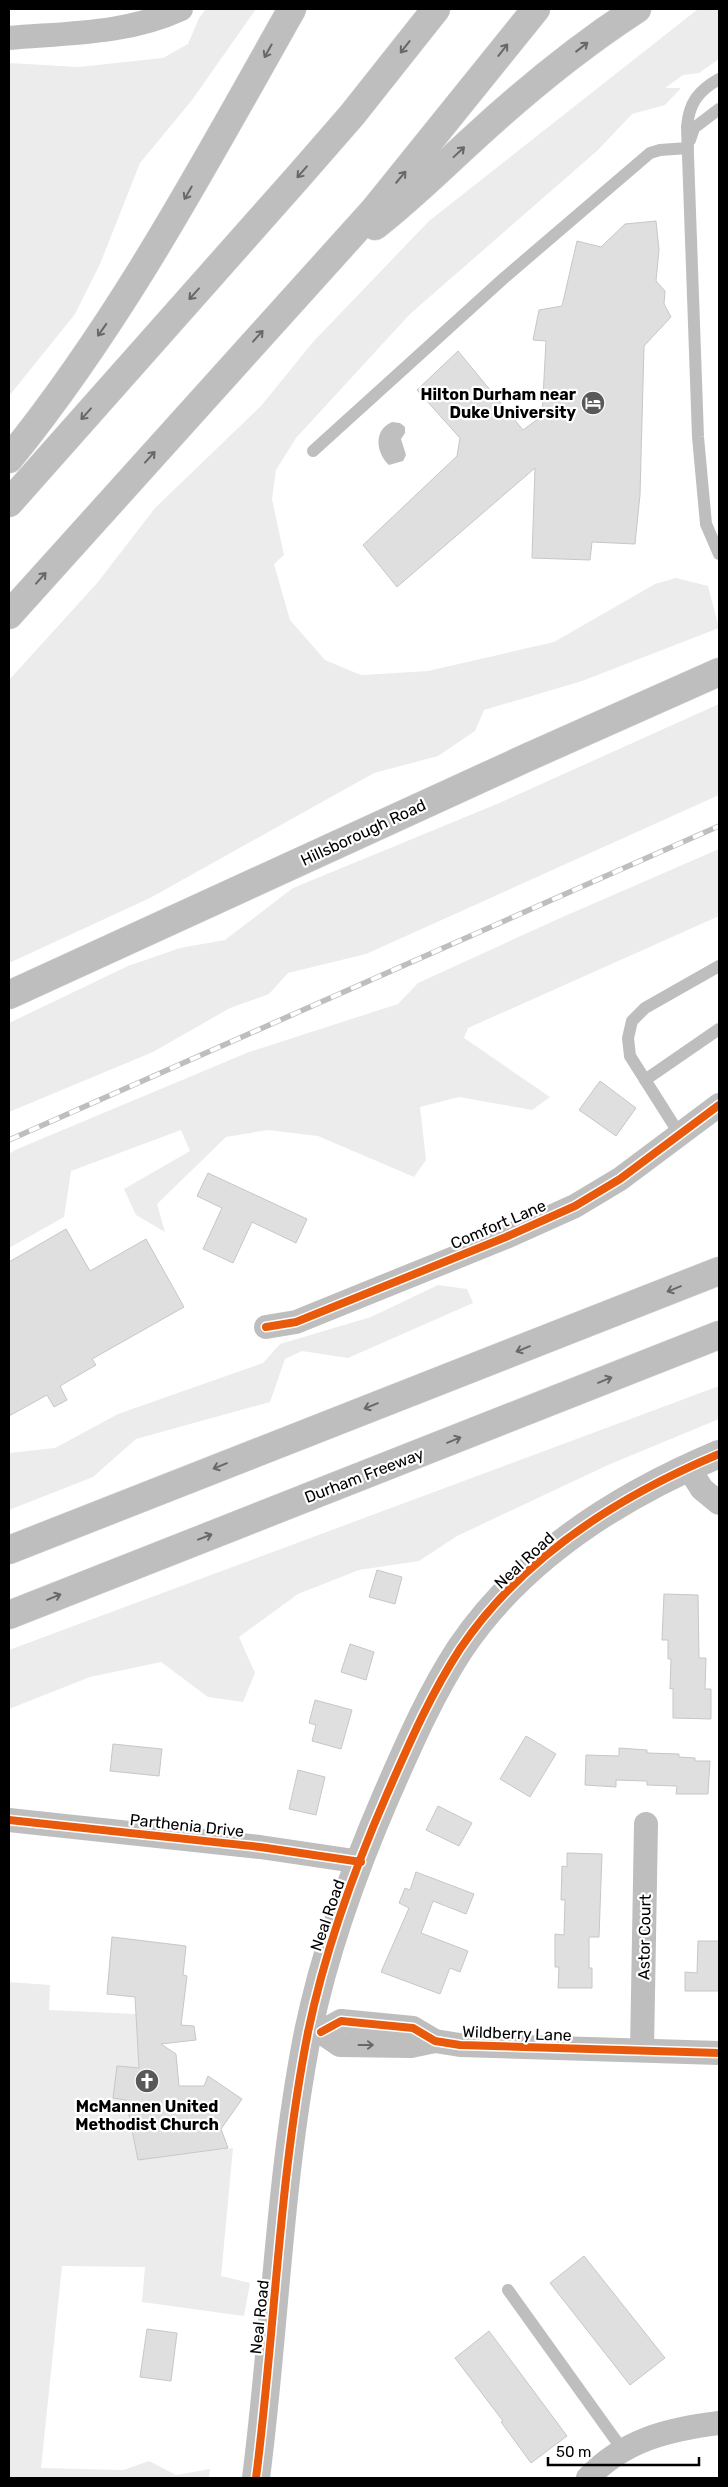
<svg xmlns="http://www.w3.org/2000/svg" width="728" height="2487" viewBox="0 0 728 2487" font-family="Rubik,sans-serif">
<rect width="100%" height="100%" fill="#fff"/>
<g fill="#ececec">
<path d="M206 9H256L192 100 140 163 100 264 75 314 9 396V63L78 67 163 58 188 44 199 18Z"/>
<path d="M698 9H719V59L699 73 683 75 665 88H681L665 105 632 114 598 150 410 314 296 438 276 470 272 499 284 555 274 564 290 620 325 660 361 675 428 671 554 642 655 584 676 578 708 586 719 628 582 681 484 710 475 731 438 756 374 773 150 898 9 963V680L98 582 155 508 261 406 313 342 429 221Z"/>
<path d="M719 704V795L366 954 288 973 269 994 230 1008 153 1052 9 1112V1023L128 966 180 948 225 940 293 888 497 804Z"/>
<path d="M719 849V916L468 1028 464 1038 550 1097 532 1110 459 1097 420 1107 426 1160 414 1177 318 1136 268 1130 226 1137 157 1204 165 1232 136 1215 124 1189 190 1151 181 1130 71 1171 64 1217 9 1248V1154L15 1150 249 1052 398 1004 418 983 558 919Z"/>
<path d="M438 1285 467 1289 473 1303 348 1358 302 1351 285 1359 270 1402 136 1439 93 1477 9 1510V1453L55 1448 118 1414 263 1363 280 1344 371 1317Z"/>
<path d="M719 1386V1419L608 1465 457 1536 419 1561 359 1570 298 1594 239 1637 255 1673 243 1702 208 1697 161 1662 90 1677 9 1709V1650Z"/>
<path d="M9 1982 50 1985 49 2010 136 2014 139 2068 117 2067 113 2097 131 2100 128 2111 138 2160 233 2148 221 2276 250 2283 244 2316 142 2302 145 2267 62 2266 41 2468 123 2470 149 2461 176 2475 210 2469 209 2478H9Z"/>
</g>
<path fill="#bfbfbf" d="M392 422 400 423 405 427V433L401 439 406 455 403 461 389 465C376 453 373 430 392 422Z"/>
<g fill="#dfdfdf" stroke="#c7c7c7">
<path d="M656 221 659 250 656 281 665 291 664 304 671 317 644 346 640 495 635 544 592 542 590 560 532 558 535 468 397 587 363 545 457 456 460 438 417 390 458 351 523 430 542 416 546 341 533 340 539 310 562 306 577 241 601 247 625 224Z"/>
<path d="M600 1081 636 1108 616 1136 579 1110Z"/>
<path d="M208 1173 307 1219 296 1243 252 1222 233 1263 203 1249 222 1208 197 1196Z"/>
<path d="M66 1229 90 1271 146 1239 184 1307 92 1359 96 1365 60 1386 67 1400 54 1407 47 1395 9 1416V1262Z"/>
<path d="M377 1570 402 1577 395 1604 369 1597Z"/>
<path d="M664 1594 698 1595 699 1658H706L705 1689H711V1719L673 1718V1688L670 1689 671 1659H668V1640H662Z"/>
<path d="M350 1644 374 1652 366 1680 341 1672Z"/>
<path d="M315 1700 352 1710 341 1749 312 1741 316 1725 309 1723Z"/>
<path d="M526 1736 556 1754 530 1797 500 1779Z"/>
<path d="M113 1744 162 1749 159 1776 110 1771Z"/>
<path d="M619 1748 647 1750V1753L679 1754V1757L695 1758V1761H710L708 1794H676L677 1786 647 1785V1781L616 1780V1787L585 1785 586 1755 619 1756Z"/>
<path d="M298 1770 325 1777 316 1815 289 1809Z"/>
<path d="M438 1806 472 1823 459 1846 426 1830Z"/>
<path d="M567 1853 602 1854 599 1937H589V1968H592V1988H558L559 1967H555V1934L564 1935 565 1900H561L562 1866 567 1867Z"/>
<path d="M416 1872 474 1894 466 1914 433 1901 421 1933 468 1951 460 1972 450 1968 440 1994 381 1972 409 1908 399 1903 405 1888 410 1890Z"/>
<path d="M112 1937 186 1946 183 1975 187 1976 181 2025 194 2026 196 2040 161 2044 176 2054 179 2086H204L208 2076 242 2099 221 2129 228 2148 138 2160 126 2100 113 2098 117 2066 139 2068 135 1997 107 1994Z"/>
<path d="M698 1941H719V1991H685V1972L697 1973Z"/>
<path d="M584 2256 665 2358 630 2385 550 2283Z"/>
<path d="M147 2329 177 2333 171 2381 140 2377Z"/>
<path d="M489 2331 567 2436 531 2463 501 2422 503 2421 455 2358Z"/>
</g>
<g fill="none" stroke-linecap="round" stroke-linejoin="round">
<g stroke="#dbdbdb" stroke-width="29">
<path id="primary" d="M9 995 526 758 719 672"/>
</g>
<g stroke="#dbdbdb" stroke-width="29">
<g id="motorway">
<path d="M375 226C411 198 442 167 475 137 526 90 580 46 637 9"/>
<path d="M9 459C121 321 205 163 292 9"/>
<path d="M9 503 298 177 352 115 436 9"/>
<path d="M9 615 374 210 536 9"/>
<path d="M9 1550 719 1271"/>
<path d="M9 1615 719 1335"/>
</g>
</g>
<g stroke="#bebebe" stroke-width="12">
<path d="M719 79C698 91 689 103 687 127L698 437 706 524 719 554"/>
<path d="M690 140 694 128 719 109"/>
<path d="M313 451 504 278 650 153 660 150 688 148"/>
<path d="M645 1080 719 1029"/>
<path d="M680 1135 630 1056 628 1038 632 1021 645 1008 719 966"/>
<path d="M508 2290 622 2449"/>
</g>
<g stroke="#bebebe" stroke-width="24">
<path d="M9 38C67 33 127 34 181 9"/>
<path d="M266 1327 296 1322 506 1237 575 1206 620 1179 719 1105"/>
<path d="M688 1467 702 1489 719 1503"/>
<path d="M9 1820 260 1847 361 1862"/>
<path d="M309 2031 321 2032 340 2045 411 2046 435 2041"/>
<path d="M321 2032 341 2021 413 2028 435 2041 460 2045 719 2053"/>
<path d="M642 2050 646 1824"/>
<path d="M588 2478C624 2440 669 2429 719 2423"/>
</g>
<path stroke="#bebebe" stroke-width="28" d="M256 2478C275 2330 279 2179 308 2032 325 1950 354 1870 387 1794 409 1744 430 1695 460 1649 522 1557 619 1496 719 1454"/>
<use href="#primary" stroke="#bebebe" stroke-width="28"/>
<use href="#motorway" stroke="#bebebe" stroke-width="28"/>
<g stroke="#bebebe" stroke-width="5.5">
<path id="rail" d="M9 1140 719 826"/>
</g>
<use href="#rail" stroke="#fff" stroke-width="4" stroke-dasharray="11" stroke-linecap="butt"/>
<g stroke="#fff" stroke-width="11">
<g id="cycleway">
<path d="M266 1327 296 1322 506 1237 575 1206 620 1179 719 1105"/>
<path d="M9 1820 260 1847 361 1862"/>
<path d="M321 2032 341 2021 413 2028 435 2041 460 2045 719 2053"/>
<path d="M256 2478C275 2330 279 2179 308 2032 325 1950 354 1870 387 1794 409 1744 430 1695 460 1649 522 1557 619 1496 719 1454"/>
</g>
</g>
<use href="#cycleway" stroke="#e8590c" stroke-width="8"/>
</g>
<defs><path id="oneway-shaft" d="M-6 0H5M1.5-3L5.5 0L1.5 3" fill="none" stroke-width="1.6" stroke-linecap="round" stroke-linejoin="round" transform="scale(1.25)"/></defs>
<g stroke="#686868">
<use href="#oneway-shaft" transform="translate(405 47) rotate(128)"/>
<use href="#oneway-shaft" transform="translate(582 47) rotate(-38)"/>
<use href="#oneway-shaft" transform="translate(503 50) rotate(-52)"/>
<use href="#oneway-shaft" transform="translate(268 51) rotate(119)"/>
<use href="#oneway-shaft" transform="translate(459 152) rotate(-43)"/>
<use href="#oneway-shaft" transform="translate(302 172) rotate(131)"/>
<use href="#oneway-shaft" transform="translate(401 177) rotate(-50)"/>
<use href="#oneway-shaft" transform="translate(188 193) rotate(120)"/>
<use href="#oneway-shaft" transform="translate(194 294) rotate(132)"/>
<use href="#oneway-shaft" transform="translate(102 330) rotate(125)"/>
<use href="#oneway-shaft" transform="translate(258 336) rotate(-48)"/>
<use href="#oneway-shaft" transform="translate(86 414) rotate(132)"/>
<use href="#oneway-shaft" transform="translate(150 457) rotate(-48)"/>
<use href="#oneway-shaft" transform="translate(41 578) rotate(-48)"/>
<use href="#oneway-shaft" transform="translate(674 1289) rotate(158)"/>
<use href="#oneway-shaft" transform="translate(523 1349) rotate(158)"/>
<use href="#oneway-shaft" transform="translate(605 1380) rotate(-22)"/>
<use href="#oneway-shaft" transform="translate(371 1406) rotate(158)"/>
<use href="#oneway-shaft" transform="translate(454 1440) rotate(-22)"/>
<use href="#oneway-shaft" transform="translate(220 1466) rotate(158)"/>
<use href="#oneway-shaft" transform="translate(205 1537) rotate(-21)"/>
<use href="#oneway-shaft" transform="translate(54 1597) rotate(-22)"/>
<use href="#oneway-shaft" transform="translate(366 2045)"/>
</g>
<defs>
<g id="hotel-disc" transform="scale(1.25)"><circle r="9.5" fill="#595959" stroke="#fff"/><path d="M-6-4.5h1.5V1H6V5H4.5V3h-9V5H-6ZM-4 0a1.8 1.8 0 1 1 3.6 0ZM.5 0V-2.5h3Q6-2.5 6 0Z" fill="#fff"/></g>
<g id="church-disc" transform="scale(1.25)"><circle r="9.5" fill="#595959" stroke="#fff"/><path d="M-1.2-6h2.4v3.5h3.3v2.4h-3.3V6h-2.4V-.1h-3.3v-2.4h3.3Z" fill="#fff"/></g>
</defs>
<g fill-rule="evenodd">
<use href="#hotel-disc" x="593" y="403"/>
<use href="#church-disc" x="147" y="2081"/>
</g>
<g text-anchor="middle" stroke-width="4.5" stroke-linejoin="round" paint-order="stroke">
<g font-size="16" font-weight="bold" fill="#000" stroke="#fff" text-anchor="end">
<text x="576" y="400">Hilton Durham near<tspan x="576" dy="18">Duke University</tspan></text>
<text x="147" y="2112" text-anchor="middle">McMannen United<tspan x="147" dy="18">Methodist Church</tspan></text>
</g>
<g font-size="16" fill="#000" stroke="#fff">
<text transform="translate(363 832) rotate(-25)" y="6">Hillsborough Road</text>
<text transform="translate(498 1224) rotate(-23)" y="6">Comfort Lane</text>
<text transform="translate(364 1475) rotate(-21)" y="6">Durham Freeway</text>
<text transform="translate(524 1560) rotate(-43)" y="6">Neal Road</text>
<text transform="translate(187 1825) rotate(6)" y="6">Parthenia Drive</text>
<text transform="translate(327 1915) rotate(-71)" y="6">Neal Road</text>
<text transform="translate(644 1937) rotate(-89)" y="6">Astor Court</text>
<text transform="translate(517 2033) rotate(2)" y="6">Wildberry Lane</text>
<text transform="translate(259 2317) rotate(-84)" y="6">Neal Road</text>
</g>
</g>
<rect width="728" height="2487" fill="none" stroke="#000000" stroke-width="20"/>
<path d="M548 2457v8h151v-8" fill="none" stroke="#000000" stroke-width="2.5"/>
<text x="556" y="2457" font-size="15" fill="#000000" stroke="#ffffff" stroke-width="4" paint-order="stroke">50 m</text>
</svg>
